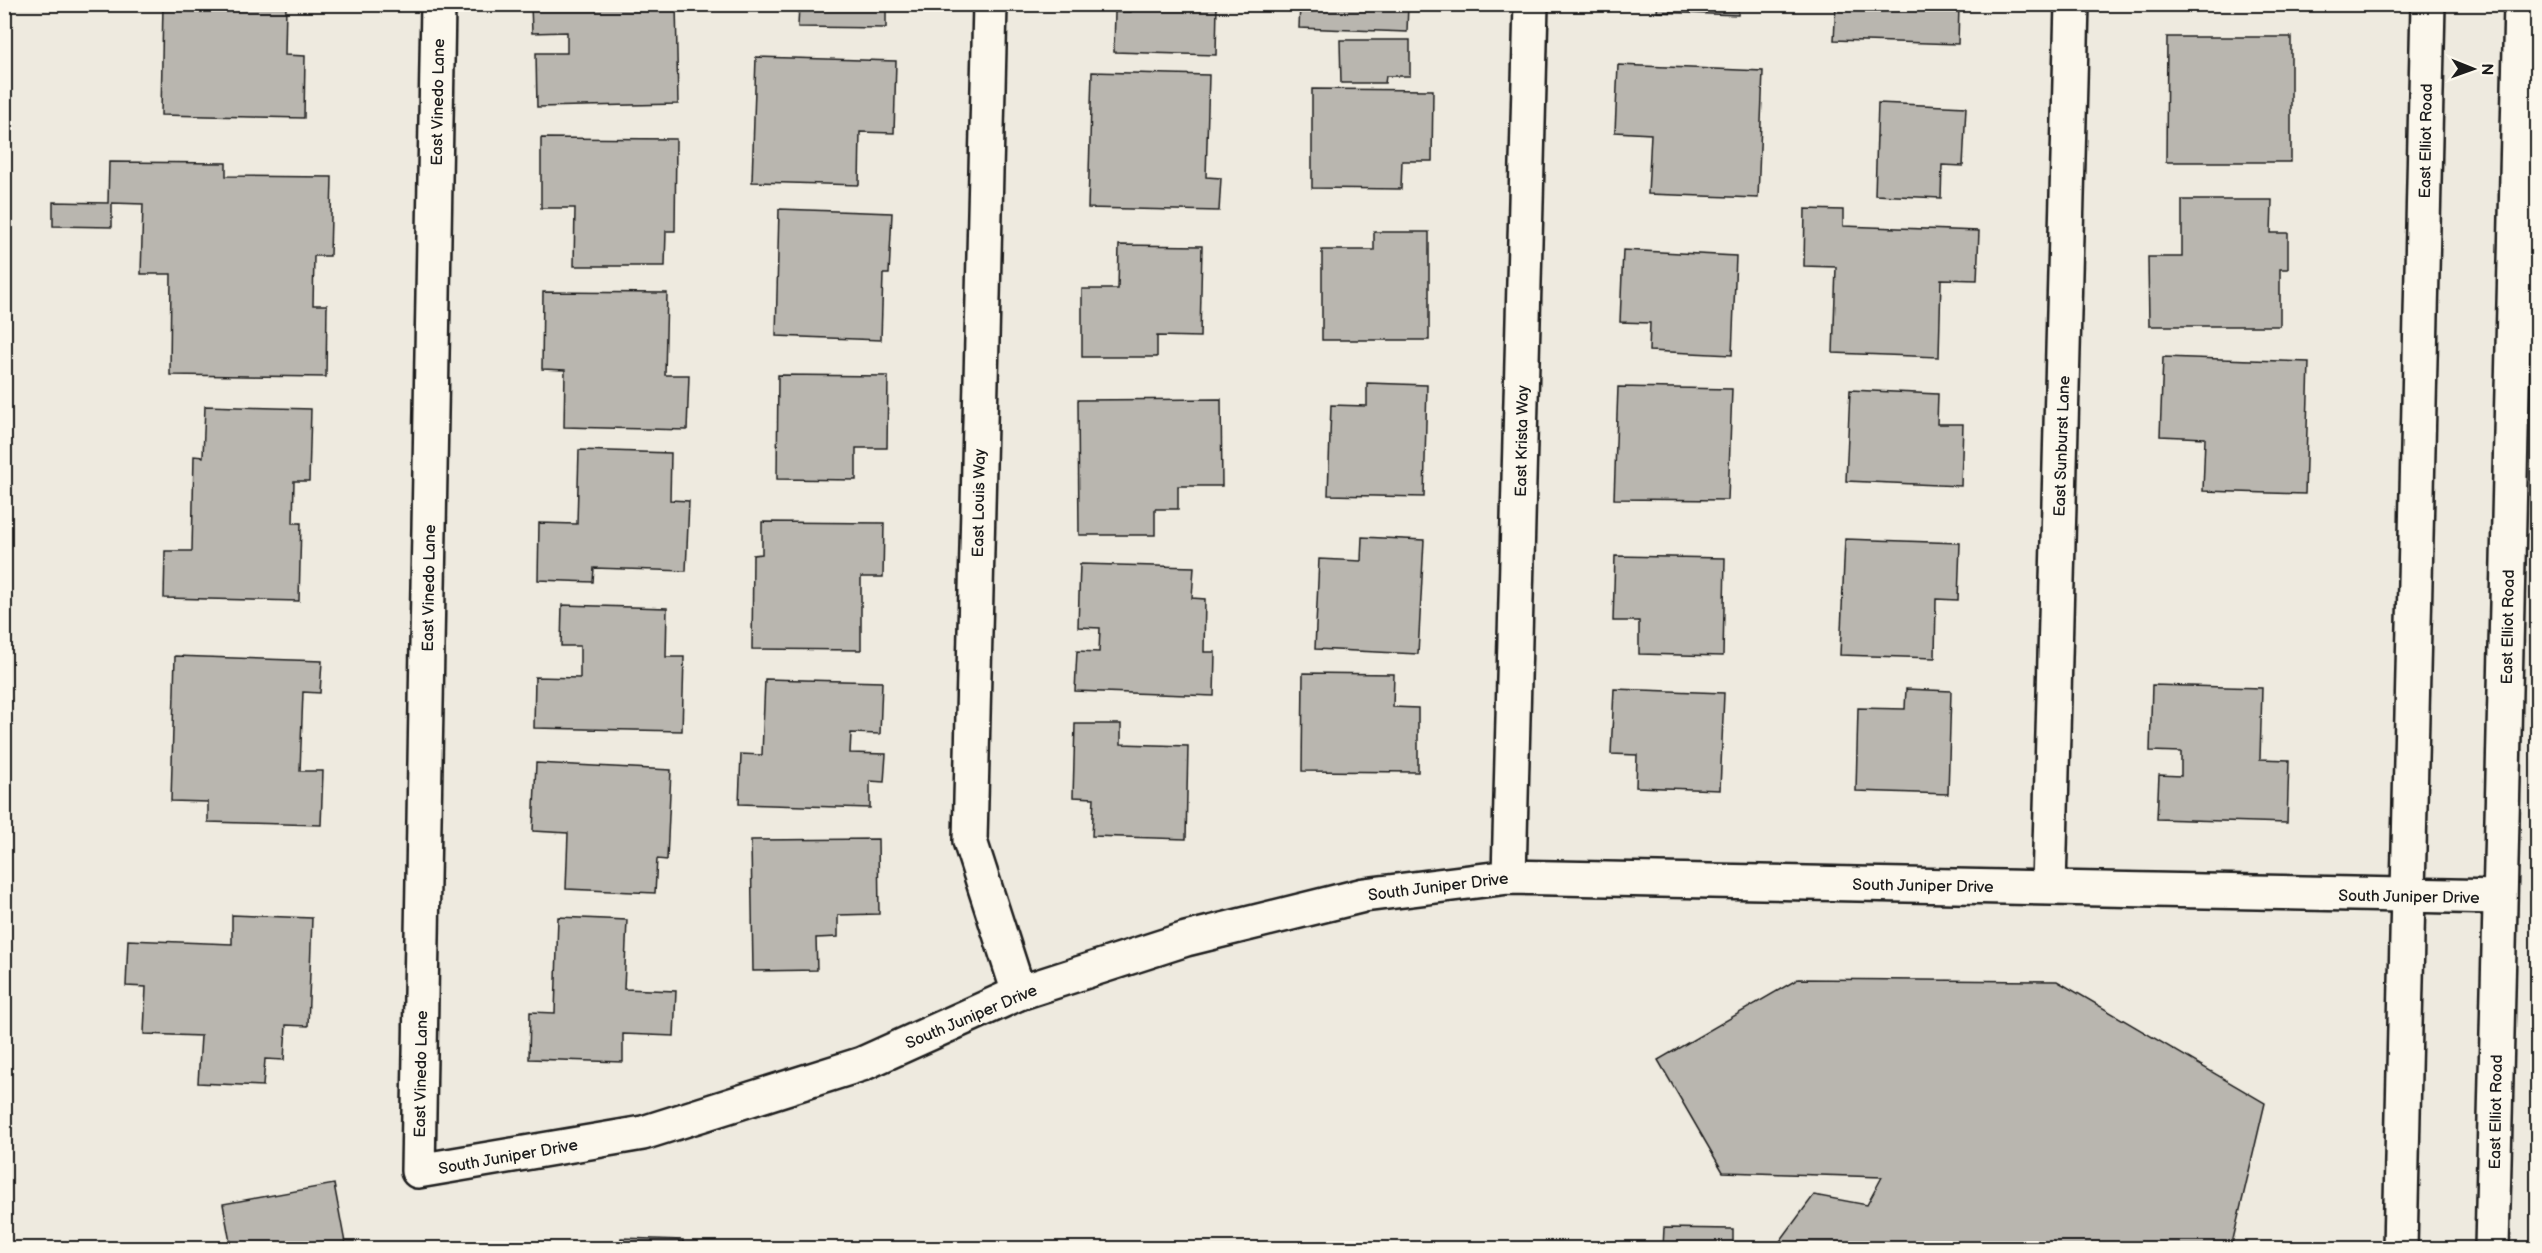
<svg xmlns="http://www.w3.org/2000/svg" width="2542" height="1253" viewBox="0 0 2542 1253" font-family="'Balsamiq Sans',sans-serif">
<rect width="100%" height="100%" fill="#eeeadf"/>
<filter id="ink" filterUnits="userSpaceOnUse"><feTurbulence type="fractalNoise" baseFrequency=".0167" numOctaves="2"/><feDisplacementMap in="SourceGraphic" scale="12" xChannelSelector="R" yChannelSelector="G"/><feConvolveMatrix kernelMatrix="1 2 1 2 8 2 1 2 1" color-interpolation-filters="sRGB"/></filter>
<g filter="url(#ink)">
<g fill="#b9b6af" stroke="#1c1c1c" stroke-width="1.5">
<path d="M163 4H286L285 55 305 56 304 118 161 115Z"/>
<path d="M531 4H676L678 104 537 107 536 53H567V32L532 33Z"/>
<path d="M799 4H886V28L798 27Z"/>
<path d="M1131 4H1217L1216 55 1114 52 1115 12H1131Z"/>
<path d="M1300 4H1408L1407 32 1299 28Z"/>
<path d="M1658 4H1739L1738 15 1657 12Z"/>
<path d="M1836 4H1959L1958 44 1834 40Z"/>
<path d="M2167 37H2291V162H2166Z"/>
<path d="M1340 40H1410V76H1386L1385 83H1341Z"/>
<path d="M756 57 896 61 894 133 860 132 859 185 752 182Z"/>
<path d="M1618 65 1763 71 1758 198 1648 194 1651 134 1615 132Z"/>
<path d="M1092 72 1209 75 1206 177 1221 178 1219 211 1088 208Z"/>
<path d="M1312 89 1433 90 1432 161H1402L1401 189 1312 188Z"/>
<path d="M1878 103 1966 107 1963 166 1942 165 1941 198 1875 195Z"/>
<path d="M541 138 676 139 675 231H666L665 266H574L575 208H541Z"/>
<path d="M109 162 226 163V176L332 177 330 256H314L313 305H327L326 377 170 375 171 274H141L143 204 112 203V227L53 226V202L108 203Z"/>
<path d="M2182 200H2272L2271 233H2288V269H2280V326H2149L2148 257H2182Z"/>
<path d="M779 209 892 213 889 274H883L881 340 776 336Z"/>
<path d="M1805 209 1843 210V226L1979 231 1977 280 1941 279 1939 357 1833 353 1836 267 1804 266Z"/>
<path d="M1374 232H1429V340H1322V250H1374Z"/>
<path d="M1119 245 1202 246 1200 337 1157 336V357H1082V289H1118Z"/>
<path d="M1623 250 1736 256 1732 355 1649 351 1650 323 1620 322Z"/>
<path d="M543 292 667 293 665 375H689L687 430 564 427 565 370 542 369Z"/>
<path d="M2163 357 2309 362 2305 494 2203 491 2205 438 2160 436Z"/>
<path d="M778 375 888 376 887 448H856V480L777 479Z"/>
<path d="M1367 383 1427 385 1424 497 1328 495 1331 405 1367 406Z"/>
<path d="M1618 387 1732 389 1728 500 1614 499Z"/>
<path d="M1850 390 1938 394 1937 424H1963L1961 486 1846 481Z"/>
<path d="M1221 399 1222 486H1178V509H1155V535H1079L1078 400Z"/>
<path d="M205 406 311 409 309 481H294L293 523H301L299 601 164 598 165 551H192L194 456 203 457Z"/>
<path d="M579 450 671 453 670 500 689 501 686 571 594 568 593 582 538 580 539 523 577 524Z"/>
<path d="M762 522 884 523 883 577H861V650L752 649 753 555 762 554Z"/>
<path d="M1362 537 1424 540 1418 654 1315 649 1319 559 1361 561Z"/>
<path d="M1845 539 1960 543 1958 600 1936 599 1935 658 1840 655Z"/>
<path d="M1615 556 1725 558 1723 656 1639 654V621H1613Z"/>
<path d="M1080 564 1194 567 1192 598 1205 599 1204 652H1215L1214 696 1075 691 1077 651 1099 652 1100 628 1078 627Z"/>
<path d="M562 605 667 608 666 657H684L682 731 534 728 535 677 580 678V646H561Z"/>
<path d="M175 656 322 661 320 693 303 692 300 771H323L321 825 208 822V802L171 801Z"/>
<path d="M1303 673 1394 674 1393 707 1418 708V772L1302 771Z"/>
<path d="M765 679 882 682 880 734 851 733 850 753 886 754 884 782 870 781V808L739 804 741 754 762 755Z"/>
<path d="M2152 685 2262 688 2260 759 2289 760 2287 823 2157 819 2159 775 2181 776V752L2150 751Z"/>
<path d="M1614 689 1724 693 1720 790 1636 787 1637 755 1611 754Z"/>
<path d="M1906 689 1951 691 1948 794 1856 791 1858 708 1905 709Z"/>
<path d="M1075 724H1121V744L1188 746 1186 839 1092 836 1094 798 1073 797Z"/>
<rect x="4" y="742" width="4" height="62"/>
<path d="M536 763 671 770 667 860 657 859 655 893 566 889 568 833 533 831Z"/>
<path d="M878 839 879 914 838 915V937L816 938 817 970 753 971 751 840Z"/>
<path d="M232 915 312 918 308 1026 286 1025 284 1060 265 1059 263 1086 198 1083 201 1036 144 1034 146 987 126 986 128 940 232 944Z"/>
<path d="M558 917 627 920 624 989 676 991 674 1036 623 1034V1062L529 1059 530 1012 555 1013Z"/>
<path d="M1798 979 2057 981 2265 1103 2231 1248H1775L1814 1195 1867 1205 1882 1177 1723 1172 1658 1060Z"/>
<path d="M334 1184 346 1248H231L223 1204Z"/>
<path d="M1664 1228 1733 1229V1248H1663Z"/>
<path d="M621 1238 683 1240V1248H551V1246L620 1248Z"/>
</g>
<g fill="none" stroke-linecap="round" stroke-linejoin="round">
<g stroke="#1c1c1c" stroke-width="38">
<g id="minor">
<path d="M438 4 418 1171 643 1133 862 1064 1019 993 1186 939 1364 895 1509 877 2500 897"/>
<path d="M990 4 970 841 1019 993"/>
<path d="M1509 877 1531 4"/>
<path d="M2049 887 2072 4"/>
</g>
</g>
<g stroke="#1c1c1c" stroke-width="38">
<g id="major">
<path d="M2400 1248 2428 4"/>
<path d="M2492 1248 2521 4"/>
</g>
</g>
<use href="#minor" stroke="#fbf7ec" stroke-width="33"/>
<use href="#major" stroke="#fbf7ec" stroke-width="33"/>
</g>
</g>
<g text-anchor="middle" stroke-width="4.5" stroke-linejoin="round" paint-order="stroke">
<g font-size="16" fill="#1c1c1c" stroke="#fbf7ec">
<text transform="translate(437 102) rotate(-89)" y="6">East Vinedo Lane</text>
<text transform="translate(2425 141) rotate(-89)" y="6">East Elliot Road</text>
<text transform="translate(1521 441) rotate(-89)" y="6">East Krista Way</text>
<text transform="translate(2061 446) rotate(-88)" y="6">East Sunburst Lane</text>
<text transform="translate(978 503) rotate(-89)" y="6">East Louis Way</text>
<text transform="translate(428 588) rotate(-89)" y="6">East Vinedo Lane</text>
<text transform="translate(2507 627) rotate(-89)" y="6">East Elliot Road</text>
<text transform="translate(1923 885) rotate(1)" y="6">South Juniper Drive</text>
<text transform="translate(1438 886) rotate(-7)" y="6">South Juniper Drive</text>
<text transform="translate(2409 896) rotate(1)" y="6">South Juniper Drive</text>
<text transform="translate(971 1016) rotate(-23)" y="6">South Juniper Drive</text>
<text transform="translate(420 1074) rotate(-89)" y="6">East Vinedo Lane</text>
<text transform="translate(2495 1112) rotate(-89)" y="6">East Elliot Road</text>
<text transform="translate(508 1156) rotate(-10)" y="6">South Juniper Drive</text>
</g>
</g>
<rect width="2542" height="1253" fill="none" stroke="#fbf7ec" stroke-width="24"/>
<rect x="12" y="12" width="2518" height="1229" fill="none" stroke="#1c1c1c" stroke-width="2" filter="url(#ink)"/>
<g transform="translate(2473 69) rotate(91)" stroke="#fbf7ec" stroke-width="4.5" paint-order="stroke">
<path d="M0-4.5L10 22L0 15L-10 22Z" fill="#1c1c1c"/>
<text y="-9" font-size="16" font-weight="bold" text-anchor="middle" fill="#1c1c1c">N</text>
</g>
</svg>
